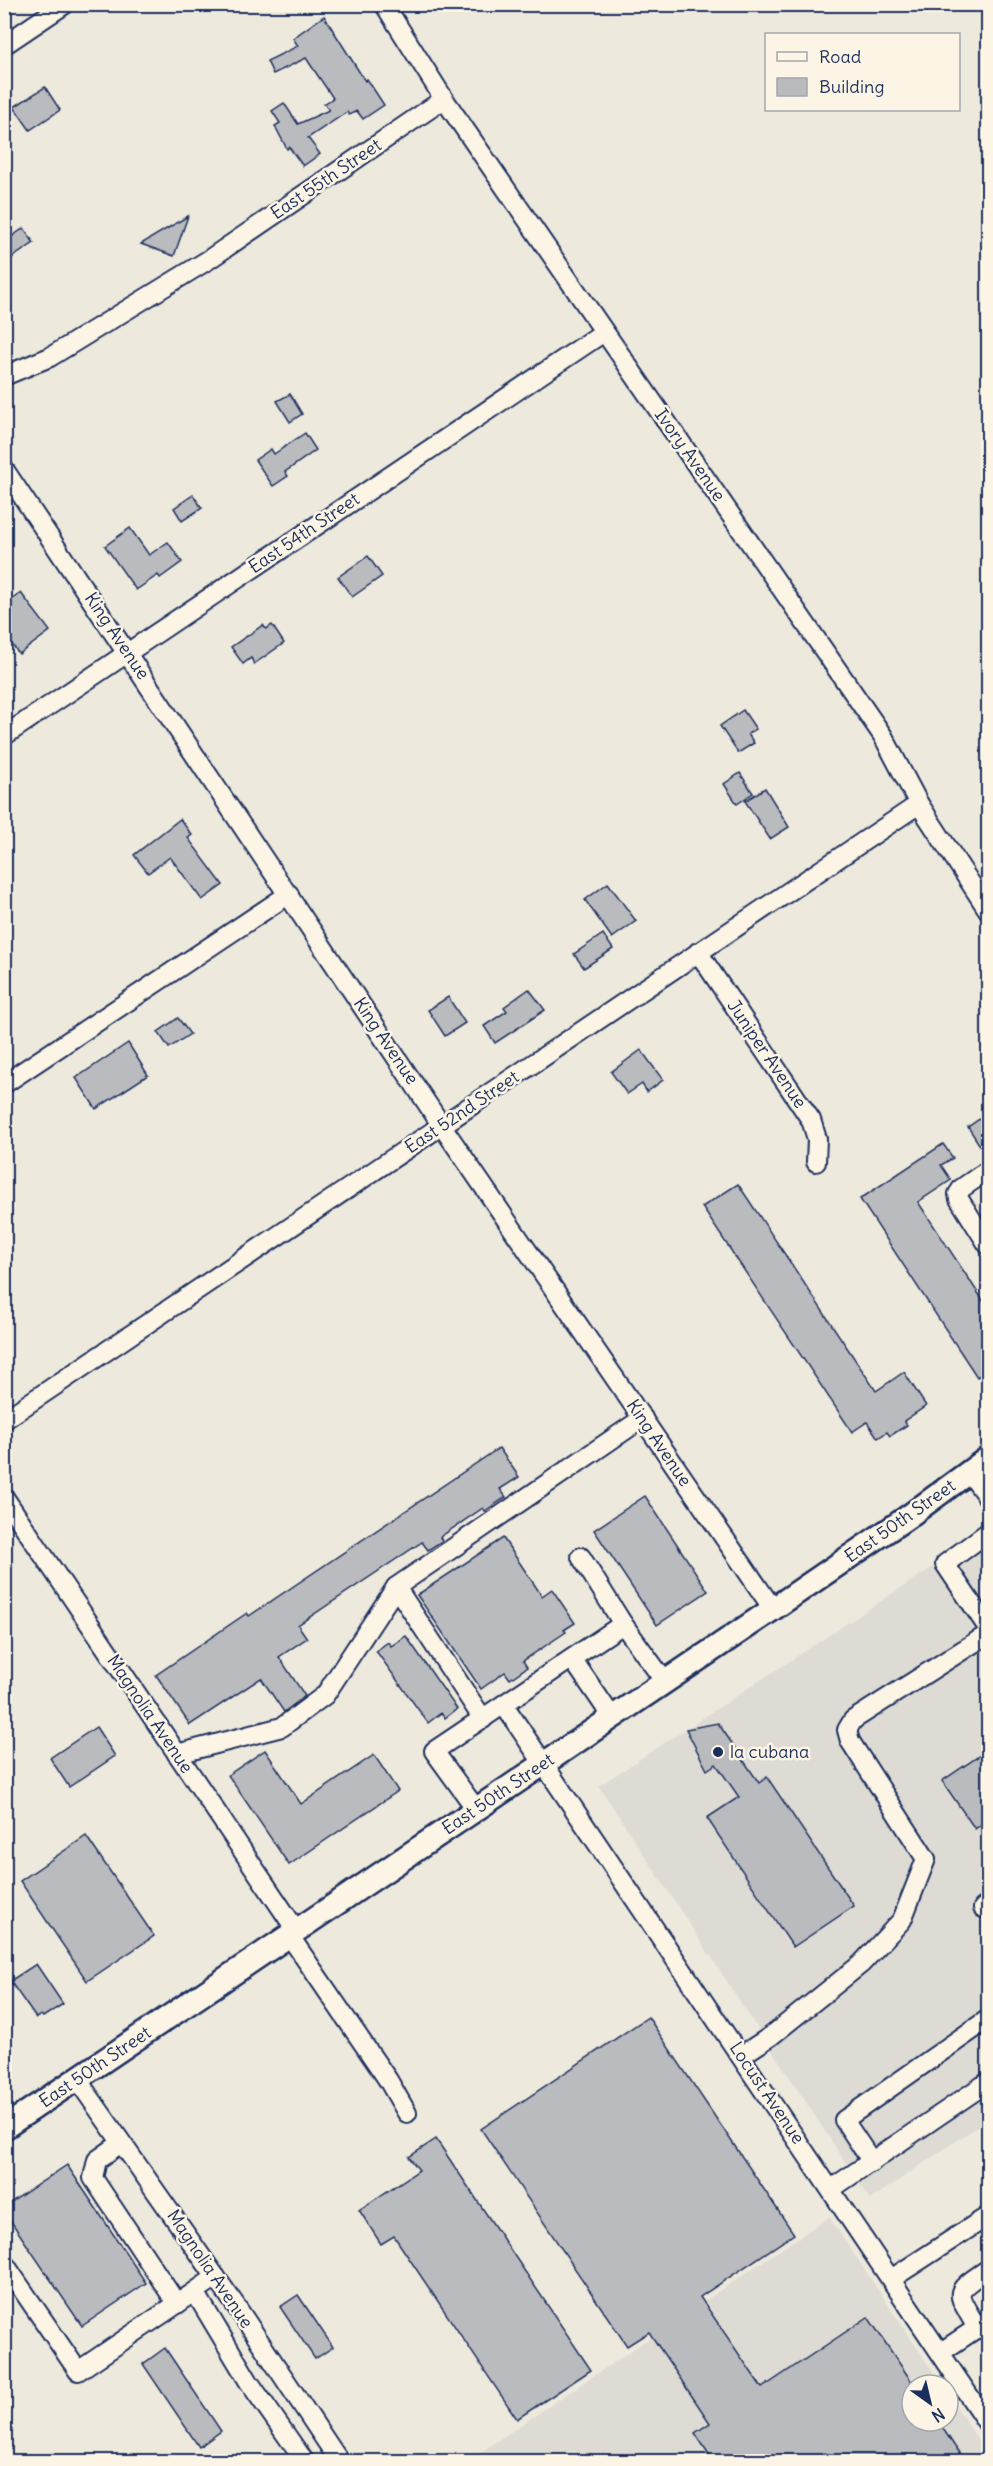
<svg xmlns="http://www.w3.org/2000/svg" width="993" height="2466" viewBox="0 0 993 2466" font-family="Delius,sans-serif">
<rect width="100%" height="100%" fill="#eee9dd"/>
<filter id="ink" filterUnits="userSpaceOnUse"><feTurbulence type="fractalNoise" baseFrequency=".0167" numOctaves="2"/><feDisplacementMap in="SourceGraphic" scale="12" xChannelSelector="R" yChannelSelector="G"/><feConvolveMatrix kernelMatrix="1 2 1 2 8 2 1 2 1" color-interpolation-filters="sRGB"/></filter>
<g filter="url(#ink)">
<g fill="#dedbd4">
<path d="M988 1526V2119L870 2200 599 1786 927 1571Z"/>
<path d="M829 2217 942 2385H912V2421H948V2394L988 2455V2462H466Z"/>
</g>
<g fill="#babbbe" stroke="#1b2f5e" stroke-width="1.5">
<path d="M324 16 365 81 367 79 384 105 363 119 357 111 349 115 347 112 308 138 320 154 303 166 289 147 287 149 275 126 280 123 272 111 284 103 298 124 329 110 324 104 333 98 306 58 273 74 267 61 298 46 293 38Z"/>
<path d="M45 87 60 110 30 130 14 107Z"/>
<path d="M188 216 174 256 141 244Z"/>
<path d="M24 228 34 243 4 263V242Z"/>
<path d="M290 394 302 414 290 422 277 401Z"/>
<path d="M305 433 316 450 285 472 288 476 273 486 255 460 271 449 274 454Z"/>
<path d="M193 495 202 508 182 521 174 508Z"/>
<path d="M130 528 149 555 168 542 182 562 160 578 158 575 136 590 105 546Z"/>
<path d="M368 556 382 576 352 597 338 577Z"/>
<path d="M21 593 50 631 19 654 4 634V605Z"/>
<path d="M263 625 266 629 272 625 284 643 254 664 251 658 243 664 231 647Z"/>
<path d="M743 710 756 729 748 734 754 743 738 753 720 726Z"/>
<path d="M740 773 753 793 737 804 724 784Z"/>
<path d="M765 788 789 827 770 839 745 801Z"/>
<path d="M180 819 192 835 188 838 223 885 202 900 170 857 148 873 134 855Z"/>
<path d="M608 883 636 921 612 938 585 900Z"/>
<path d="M603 934 613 949 584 968 574 954Z"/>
<path d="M529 989 545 1010 495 1043 484 1026 507 1011 504 1007Z"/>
<path d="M448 997 465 1023 445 1036 428 1010Z"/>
<path d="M178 1018 190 1034 169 1048 158 1032Z"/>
<path d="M128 1043 148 1075 96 1109 76 1078Z"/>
<path d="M641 1050 663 1080 647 1092 642 1084 627 1094 611 1072Z"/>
<path d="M988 1113V1158L968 1127Z"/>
<path d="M943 1144 953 1158 941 1165 951 1180 918 1202 988 1308V1370L977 1377 860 1199Z"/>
<path d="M738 1184 876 1391 904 1372 926 1406 904 1421 907 1425 890 1436 887 1432 878 1438 867 1422 852 1432 702 1207Z"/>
<path d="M499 1448 519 1477 500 1489 506 1497 485 1511 483 1508 440 1537 442 1541 428 1550 422 1542 298 1625 307 1638 279 1657 305 1696 284 1712 261 1678 190 1725 156 1675 247 1613 249 1616Z"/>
<path d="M645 1496 708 1591 657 1625 594 1530Z"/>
<path d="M503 1538 542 1596 552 1589 575 1623 564 1630 566 1632 523 1661 527 1667 510 1679 505 1672 481 1689 417 1595Z"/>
<path d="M406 1636 457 1709 445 1718 441 1713 428 1723 376 1651 388 1642 391 1646Z"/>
<path d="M718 1723 759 1783 767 1777 854 1906 793 1947 707 1818 739 1797 716 1764 707 1770 686 1729Z"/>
<path d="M96 1727 115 1756 69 1787 50 1758Z"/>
<path d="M265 1750 301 1804 374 1755 398 1791 289 1865 228 1775Z"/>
<path d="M988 1750V1820L975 1829 942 1781Z"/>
<path d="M86 1836 154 1936 87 1981 20 1881Z"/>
<path d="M36 1964 63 2004 43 2017 41 2015 36 2018 10 1981Z"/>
<path d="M648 2017 794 2234 700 2297 762 2388 868 2317 912 2382V2421H938L965 2462H831L825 2453 812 2462H714L695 2433 710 2423 649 2332 627 2346 481 2129Z"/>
<path d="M436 2139 591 2370 517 2419 394 2236 381 2244 359 2210 419 2170 409 2157Z"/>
<path d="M67 2165 146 2283 82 2326 4 2211V2207Z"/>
<path d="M298 2295 333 2347 315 2359 280 2307Z"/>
<path d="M165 2348 221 2431 199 2447 143 2364Z"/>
</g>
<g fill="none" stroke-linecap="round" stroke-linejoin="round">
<g stroke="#1b2f5e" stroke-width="22">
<g id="minor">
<path d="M384 4 444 99 883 736 919 804 988 910"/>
<path d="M4 45 65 4"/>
<path d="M4 376 50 357 208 260 444 99"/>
<path d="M4 469 442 1126 773 1609"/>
<path d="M4 736 604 332"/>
<path d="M698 952 811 1120 817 1139 816 1162"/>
<path d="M4 1084 289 894"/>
<path d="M988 1170 962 1188 958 1194 959 1199 988 1245"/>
<path d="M4 1420 919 804"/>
<path d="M969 1472 988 1498"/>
<path d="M4 1497 296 1930"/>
<path d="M581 1557 623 1624"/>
<path d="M573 1660 612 1717"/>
<path d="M504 1705 988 2424"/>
<path d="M483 1719 396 1587 643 1418"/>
<path d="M177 1754 282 1727 325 1695 396 1587"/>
<path d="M476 1809 434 1751 623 1624 665 1682"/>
<path d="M983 1908 988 1904"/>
<path d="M289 1935 388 2080 407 2113"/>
<path d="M742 2055 771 2036 861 1964 902 1920 926 1859 850 1741 847 1730 853 1720 988 1634V1628L945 1564 988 1532"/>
<path d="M77 2079 236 2306 340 2462"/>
<path d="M121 2143 97 2160 93 2178 177 2304 216 2277"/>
<path d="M872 2162 844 2120 988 2019"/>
<path d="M831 2189 988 2082"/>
<path d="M4 2263 78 2371 177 2304"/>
<path d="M988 2269C951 2294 956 2290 977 2328L988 2320"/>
<path d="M891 2279 988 2216"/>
<path d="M195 2292 249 2382 305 2462"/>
<path d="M941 2352 977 2328 986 2330"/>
</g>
</g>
<g stroke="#1b2f5e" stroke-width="27">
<path id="major" d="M4 2128 773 1609 909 1516 988 1458"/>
</g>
<use href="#minor" stroke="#fcf5e5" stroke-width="18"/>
<use href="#major" stroke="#fcf5e5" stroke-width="22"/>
</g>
</g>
<circle fill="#1b2f5e" stroke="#fcf5e5" stroke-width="2" cx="718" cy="1752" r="6"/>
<g text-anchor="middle" stroke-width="5" stroke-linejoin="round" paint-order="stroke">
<g font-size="18" fill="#1b2f5e" stroke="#fcf5e5">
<text transform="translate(326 179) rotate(-34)" y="6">East 55th Street</text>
<text transform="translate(690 455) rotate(55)" y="6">Ivory Avenue</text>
<text transform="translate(304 533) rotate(-34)" y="6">East 54th Street</text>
<text transform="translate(117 636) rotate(56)" y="6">King Avenue</text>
<text transform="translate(386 1041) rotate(56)" y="6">King Avenue</text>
<text transform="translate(767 1054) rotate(56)" y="6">Juniper Avenue</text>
<text transform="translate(462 1112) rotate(-34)" y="6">East 52nd Street</text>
<text transform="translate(659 1443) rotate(56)" y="6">King Avenue</text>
<text transform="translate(900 1521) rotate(-35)" y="6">East 50th Street</text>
<text transform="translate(150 1714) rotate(56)" y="6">Magnolia Avenue</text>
<text transform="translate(498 1794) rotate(-34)" y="6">East 50th Street</text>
<text transform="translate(95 2067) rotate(-34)" y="6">East 50th Street</text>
<text transform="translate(767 2093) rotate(56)" y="6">Locust Avenue</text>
<text transform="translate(210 2269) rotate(56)" y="6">Magnolia Avenue</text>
</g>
<g font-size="18" fill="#1b2f5e" stroke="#fcf5e5" text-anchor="start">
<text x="730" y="1758">la cubana</text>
</g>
</g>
<rect width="993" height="2466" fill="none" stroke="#fcf5e5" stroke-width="24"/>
<rect x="12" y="12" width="969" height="2442" fill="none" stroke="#1b2f5e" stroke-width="2" filter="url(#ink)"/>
<rect x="765" y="33" width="195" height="78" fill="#fcf5e5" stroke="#a2a6af" stroke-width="1.5"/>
<rect x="777" y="52" width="30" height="9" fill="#fcf5e5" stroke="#a2a6af" stroke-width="1.5"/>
<text x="819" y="63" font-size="18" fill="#1b2f5e">Road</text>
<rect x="777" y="78" width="30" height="18" fill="#babbbe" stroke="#a2a6af" stroke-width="1.5"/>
<text x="819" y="93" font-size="18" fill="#1b2f5e">Building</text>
<g transform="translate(930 2403) rotate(146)"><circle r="28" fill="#fcf5e5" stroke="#a2a6af" stroke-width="1.5"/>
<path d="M0-4.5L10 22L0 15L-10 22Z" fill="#1b2f5e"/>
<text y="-9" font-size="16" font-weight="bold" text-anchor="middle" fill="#1b2f5e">N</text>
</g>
</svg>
